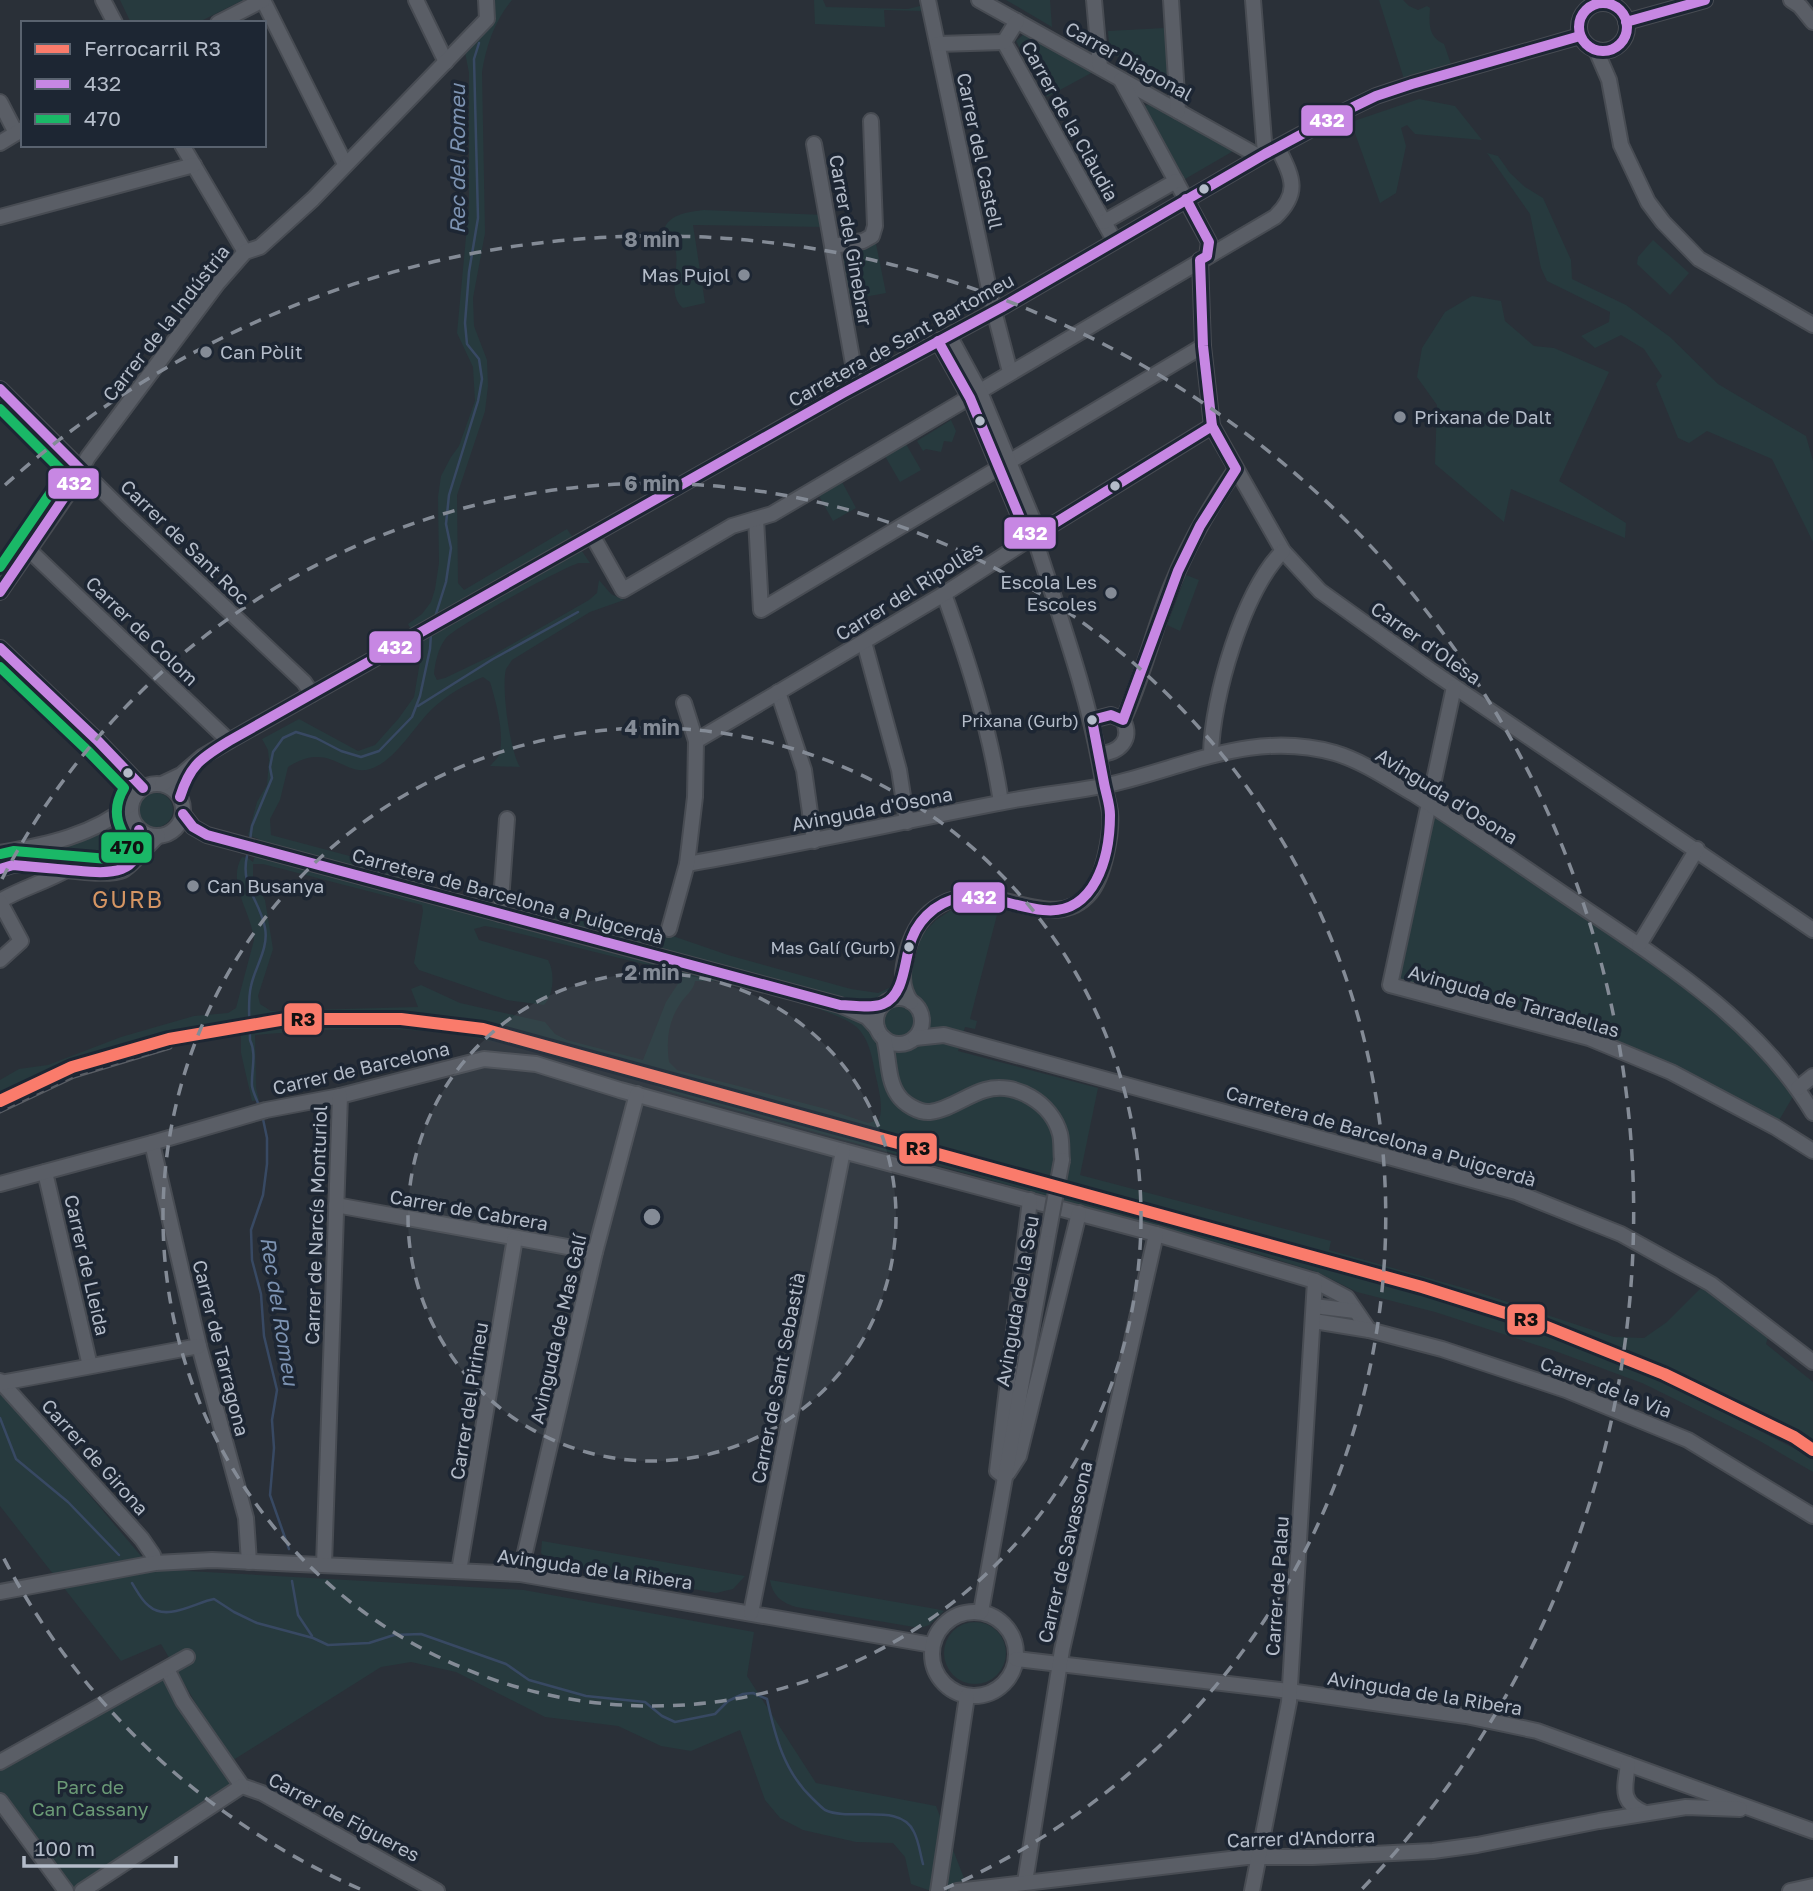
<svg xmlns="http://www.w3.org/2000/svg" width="1813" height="1891" viewBox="0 0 1813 1891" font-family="'Golos Text',sans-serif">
<rect width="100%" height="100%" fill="#2a3038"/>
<g fill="#273a3e" fill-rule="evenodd">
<path d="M120 0H243L197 23H131Z"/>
<path d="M491 0H512C495 20 486 46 482 72L485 233 473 298 474 326 487 360 488 386 485 411 457 495 458 583 464 590 567 529 590 563C588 563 581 563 579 563 563 567 455 627 446 638 438 648 435 663 434 674L437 680 445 678 493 655 589 600 597 593 599 580 611 594 624 600 590 612 512 660C510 663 508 666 506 669 501 687 510 752 520 767L490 766C494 761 499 758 500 752 504 731 496 702 490 682L483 677C464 685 447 695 432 709 414 726 396 761 370 769 343 777 330 740 288 767L280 800 270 819 271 835 432 878V888L554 920 555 910 645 933H664L728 955 851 989 878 993 891 987 896 974 910 977 921 936 936 920 956 907 965 905 999 907 970 1019 977 1021 975 1029 965 1027 958 1051 1098 1088 1080 1175 1331 1241 1329 1250 1471 1290 1614 1337 1644 1338 1667 1322 1701 1288H1708L1768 1337 1766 1344 1813 1382V1445L1759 1413 1643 1359 1539 1319 1351 1262 610 1057 484 1025 419 1013 306 1014 253 1018 254 1030 321 1023 415 1025 456 1030 537 1047 1156 1220 1294 1255 1456 1304 1640 1369 1799 1451 1813 1460V1472L1758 1440 1642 1383 1555 1351 1435 1312 1357 1292 1317 1272 1255 1253 673 1093 645 1082C578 1064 511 1041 442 1033 380 1025 317 1030 255 1035L256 1088 259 1100 252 1101 241 1053V1019C155 1035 79 1056 0 1094V1080L19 1069 48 1065 121 1037 194 1016 228 1013 236 1008 254 940C252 913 226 883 242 857L248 858 253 862 259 839 248 835 257 802 267 785 269 760 268 750 262 739 299 719 358 751 375 745 399 718 414 697 422 650 408 624 422 614 431 602 435 589 439 563 438 497 441 476 451 457 459 446 475 401 473 367 457 333 469 205V73L465 52 495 22ZM253 864H263L422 905 423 911 414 963 419 970 507 1000 544 1005C554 995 555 972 548 960L479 940 474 929 485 926 501 929 656 967 683 976 666 1002 643 1060 567 1040 555 1034 545 1022 460 1003 421 985 411 989 418 1007 271 1011 260 1004 258 996 273 949 265 900 253 879ZM695 981H714C744 989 846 1009 861 1032 870 1044 872 1058 875 1072 878 1087 884 1106 879 1120L868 1123 826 1109 677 1070 669 1062C666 1041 668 1022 680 1004 685 996 694 990 695 981Z"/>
<path d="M814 0H823L826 7 908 9 920 6V0H922L923 11 884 10 885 27 815 24Z"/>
<path d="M1006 0H1050L1052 27Z"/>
<path d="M1379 0H1403L1409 6 1418 10 1427 6 1430 8C1429 23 1428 37 1444 44L1452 67 1404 79Z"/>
<path d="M1165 28 1168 81 1110 53 1108 31Z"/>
<path d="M1024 34 1093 72 1047 97 1016 41Z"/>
<path d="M1419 99 1455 106 1482 140 1415 134 1407 125 1401 128 1406 146 1396 193 1380 203 1351 122Z"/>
<path d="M1150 104 1235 150 1185 179 1144 106Z"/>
<path d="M1487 153 1498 156 1510 173 1525 187 1543 198 1571 260 1572 279 1626 305 1670 337 1718 384 1806 436 1813 461V542L1772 459 1707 431 1689 443 1678 438 1656 384 1662 376 1644 349 1621 335 1595 348 1581 336 1609 322 1610 312 1547 281 1541 268 1530 214Z"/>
<path d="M704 210 825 215 826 227 693 225 705 303 683 308C667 295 679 270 676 253 675 244 667 236 665 227 672 213 690 212 704 210Z"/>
<path d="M1653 240 1689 273 1670 295 1637 264 1638 257Z"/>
<path d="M876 244 886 293 848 300 841 259C847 246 863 247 876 244Z"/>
<path d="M1472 296 1501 301 1505 321 1534 346 1554 348 1609 372 1559 481 1626 523 1625 538 1511 489 1504 522 1435 464 1437 405 1417 377 1422 348 1445 312Z"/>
<path d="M951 420 956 431 952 442 944 441 941 452 926 449 923 451 917 441Z"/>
<path d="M906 444 921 470 900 482 885 456Z"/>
<path d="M842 482 856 508 833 521 819 496Z"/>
<path d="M1186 575 1199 580 1180 631 1167 625Z"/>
<circle cx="156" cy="810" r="17"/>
<path d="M1428 804 1740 1022 1798 1088 1775 1127 1589 1038 1390 985Z"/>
<path d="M106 830 128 857C102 876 64 859 34 860 23 860 11 862 0 863V860L57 849Z"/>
<path d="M0 1389 152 1569 524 1590 754 1632 747 1676 816 1783 936 1806 969 1891H931L911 1884 905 1857 893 1843 856 1842 803 1830 780 1818 765 1800 740 1730 691 1751 661 1746 618 1726 545 1717 456 1672 411 1662 381 1667 230 1762 161 1644 121 1661 0 1506Z"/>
<path d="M542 1541 745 1576 733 1589 716 1593 552 1565 541 1553Z"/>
<path d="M770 1580 936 1609 944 1611 929 1625 920 1628 796 1607C782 1603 772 1595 770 1580Z"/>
<circle cx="975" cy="1653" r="31"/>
<path d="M167 1669 242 1786 82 1891H66L0 1801V1762Z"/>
</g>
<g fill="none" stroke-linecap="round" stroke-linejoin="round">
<g stroke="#384963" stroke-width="2.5">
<path d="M435 617 446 582 451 548 446 524 449 495 478 401 482 379 479 359 467 344 465 323 469 272 478 218 474 59 479 43"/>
<path d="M418 706 493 659 578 612"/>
<path d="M250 840 252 826 272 778 270 767 273 752 283 738 296 732 316 738 341 751 361 757 379 751 412 717 420 696 430 649 431 634"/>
<path d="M247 856C240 887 260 900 265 928 269 948 255 967 251 986 247 1003 250 1022 250 1040 257 1054 251 1071 252 1086 253 1092 256 1098 258 1103"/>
<path d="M263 1119 267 1138V1164L263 1195 251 1230 252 1260 261 1294 264 1336 277 1390 272 1420 274 1448 270 1495 289 1549"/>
<path d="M0 1418 16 1459 68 1502 119 1555"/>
<path d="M292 1581 298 1615 312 1636"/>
<path d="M132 1583C137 1591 142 1601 149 1606 167 1622 196 1602 214 1599L234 1612 257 1623 313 1638 328 1645 369 1643 394 1635 421 1634 506 1664 529 1680 586 1696 645 1702 662 1716 675 1722 715 1714 728 1701 743 1694 753 1693 767 1699C775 1736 784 1772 813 1799 817 1803 821 1807 825 1810 851 1822 901 1802 914 1832 919 1842 920 1853 923 1864"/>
</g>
<g stroke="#484c53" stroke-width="18">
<g id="minor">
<path d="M103 0 115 23"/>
<path d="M263 0 345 164"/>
<path d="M416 0 446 62"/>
<path d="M928 0 992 303 1010 372"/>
<path d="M979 0 1260 157"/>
<path d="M1094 0 1100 67"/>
<path d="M1171 0 1178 111"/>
<path d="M1253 0 1265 154"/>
<path d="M1791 0 1800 6 1813 22"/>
<circle cx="1603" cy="27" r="24"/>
<path d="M1017 21 1004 42 1114 240"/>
<path d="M1626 22 1705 0"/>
<path d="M218 23 263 0"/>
<path d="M938 44 1004 42"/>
<path d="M1596 50 1609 80 1621 145 1648 202 1663 222 1699 259 1813 325"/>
<path d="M1121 80 1209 242 1207 256"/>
<path d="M0 102 16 133"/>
<path d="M0 143 23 129"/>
<path d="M814 144 855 375 859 384"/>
<path d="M182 145 245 252"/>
<path d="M0 217 194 165"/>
<path d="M1104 222 1176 181"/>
<path d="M833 246 863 241 872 236 875 226 871 121"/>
<path d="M1200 260 1203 346 1212 426 1283 551 1320 591 1430 670 1813 930"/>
<path d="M938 341 970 398 1025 530 1034 536"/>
<path d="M0 389 128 516 304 682 312 694"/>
<path d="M756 519 761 610 1203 346"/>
<path d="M592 535 623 590 732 526 772 514 1275 217C1301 192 1292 177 1278 148"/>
<path d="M29 550 229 741"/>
<path d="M0 592 67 495 88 457 217 284 245 252 260 247 313 199 487 19 486 0"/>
<path d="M944 594C969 663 990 730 1001 802"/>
<path d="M864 642 899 770 907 822"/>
<path d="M0 648 97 740 143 788"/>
<path d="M1454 687 1390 985 1589 1038 1671 1072 1775 1127 1813 1151"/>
<path d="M778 692 804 770 814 841"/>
<path d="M1092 720 1111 715 1123 720C1133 740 1119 753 1099 754"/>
<path d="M1123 720C1143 678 1153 631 1171 587 1188 545 1210 506 1236 469"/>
<path d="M696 741 944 594 1034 536 1212 426"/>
<path d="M1211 754C1212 698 1243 591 1283 551"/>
<circle cx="157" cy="810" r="26"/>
<path d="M162 784 181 775 202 757 229 741 843 393 1004 306 1265 154 1343 112 1376 96 1412 84 1580 36"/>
<path d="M183 814 193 827 207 835 840 1005 867 1017 877 1028"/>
<path d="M0 853C47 845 94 835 131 804"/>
<path d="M687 864C791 846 895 823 999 803 1036 795 1075 792 1112 784 1189 766 1254 730 1335 753 1362 761 1390 780 1414 794 1469 829 1523 867 1578 904 1664 962 1759 1022 1813 1113"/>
<path d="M0 869 13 865H26C47 867 106 878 123 870 133 865 147 845 158 836"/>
<path d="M0 901C22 888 46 882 68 869"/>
<path d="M0 902 21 941 0 960"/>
<path d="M500 914 507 819"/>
<path d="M669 929 687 864 695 797 696 741 684 703"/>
<path d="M1639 945 1697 849"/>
<circle cx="899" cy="1021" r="23"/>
<path d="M911 1002C900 986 902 970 907 952 912 933 922 915 940 905 993 875 1052 938 1090 893 1104 876 1112 833 1110 812 1108 800 1104 787 1102 775 1088 693 1059 615 1034 536L1036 527 980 392 949 335"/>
<path d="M884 1038C889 1056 887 1080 898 1095 904 1104 919 1113 930 1112 949 1110 967 1095 985 1090 1015 1081 1052 1103 1060 1134 1062 1142 1061 1152 1062 1160"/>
<path d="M915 1038 944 1035 1516 1192 1621 1234 1711 1284 1813 1362"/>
<path d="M1798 1088 1813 1076"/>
<path d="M152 1143 199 1346 246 1518 249 1562"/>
<path d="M45 1172 90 1366"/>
<path d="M0 1184 152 1143 266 1110 340 1096 484 1059 536 1064 620 1090 843 1151 1156 1234 1315 1281 1347 1298 1369 1330"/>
<path d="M336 1205 595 1252"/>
<path d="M1314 1306 1355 1311"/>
<path d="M1314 1321 1369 1330 1442 1349 1566 1390 1688 1440 1813 1516"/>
<path d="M0 1381 142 1539 153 1555 155 1563"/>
<path d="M1 1383 199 1346"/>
<path d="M1008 1473 1019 1456 1079 1213"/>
<path d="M1005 1477 997 1471 1030 1200"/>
<path d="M324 1565 340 1096"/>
<path d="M459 1571 515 1238"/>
<path d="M520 1574 595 1252 637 1094"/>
<path d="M0 1592 155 1563 212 1560 520 1574 932 1645"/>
<circle cx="974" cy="1654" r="42"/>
<path d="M981 1612 1049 1230"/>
<path d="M751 1613 843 1151"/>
<path d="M1016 1659 1289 1691 1466 1716 1537 1731 1813 1831"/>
<path d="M167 1669 183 1701 242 1786 262 1793 437 1891"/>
<path d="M0 1762 187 1657"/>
<path d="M1628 1764C1625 1788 1619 1802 1645 1813"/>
<path d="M0 1801 66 1891"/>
<path d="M1025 1882 1062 1650 1156 1234"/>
<path d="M82 1891 242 1786"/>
<path d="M938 1891 967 1696"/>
<path d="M957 1891 1247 1857H1313L1433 1851 1477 1845 1599 1821 1686 1807 1740 1809"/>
<path d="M1252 1891 1289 1702 1315 1281"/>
<path d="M1790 1891 1813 1886"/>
</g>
</g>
<use href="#minor" stroke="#5a5e66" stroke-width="14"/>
<g stroke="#595d64" stroke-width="5">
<path id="rail" d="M0 1111 74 1076 170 1047"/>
</g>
<use href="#rail" stroke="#1d2633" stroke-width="2.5" stroke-dasharray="8" stroke-linecap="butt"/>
<g stroke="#484c53" stroke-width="18" stroke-linecap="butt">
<path id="minor-bridge" d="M1049 1230 1062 1160"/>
</g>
<use href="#minor-bridge" stroke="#5a5e66" stroke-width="14"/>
<g stroke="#1d2633" stroke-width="16">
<g id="bus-1">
<circle cx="1603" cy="27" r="24"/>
<path d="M1626 22 1705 0"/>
<path d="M938 341 970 398 1025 530 1034 536 1212 426"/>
<path d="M0 389 82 471 0 592"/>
<path d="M0 648 97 740 143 788"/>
<path d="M180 797C190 765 201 758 229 741L843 393 1004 306 1265 154 1343 112 1376 96 1412 84 1580 36"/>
<path d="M183 814 193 827 207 835 840 1005C853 1005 870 1009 883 1004 906 995 904 957 912 938 916 927 925 916 934 909 970 883 1005 906 1043 910 1095 916 1110 857 1110 815 1110 804 1106 794 1104 783 1100 762 1096 741 1092 720L1111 715 1123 720 1178 571 1200 526 1236 469 1212 426 1203 346 1200 260 1207 256 1209 242 1186 199"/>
<path d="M0 869 13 865C32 867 50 868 69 870 104 873 144 880 139 830"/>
</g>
</g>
<g stroke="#1d2633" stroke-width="16">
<g id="bus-2">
<path d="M0 409 64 473 0 567"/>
<path d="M0 667 87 750 124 788C118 798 115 809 118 821 123 841 140 848 108 859L14 851 0 854"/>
</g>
</g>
<use href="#bus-1" stroke="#c787e3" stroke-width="10"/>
<use href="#bus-2" stroke="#1ab867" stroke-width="10"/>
<g stroke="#1d2633" stroke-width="18">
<path id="rail-1" d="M0 1101 72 1067 169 1039 286 1019H401L483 1029 1422 1287 1537 1323 1664 1374 1794 1437 1813 1450"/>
</g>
<use href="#rail-1" stroke="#fa7b6b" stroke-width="12"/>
</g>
<circle cx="652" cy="1217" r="244" fill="#848b96" fill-opacity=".12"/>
<g fill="none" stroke="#848b96" stroke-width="3.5" stroke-dasharray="12 9">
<circle cx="652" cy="1217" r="244"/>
<circle cx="652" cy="1217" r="489"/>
<path d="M360 1889A733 733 0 0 1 2 1555M2 879A733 733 0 1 1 944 1889"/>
<path d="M5 485A977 977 0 0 1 1361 1890"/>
</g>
<g fill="#b4bcc9" stroke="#1d2633" stroke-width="2.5">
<circle cx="1204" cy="189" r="6"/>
<circle cx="980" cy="421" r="6"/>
<circle cx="1115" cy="486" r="6"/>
<circle cx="1092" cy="720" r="6"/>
<circle cx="128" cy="773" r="6"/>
<circle cx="909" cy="947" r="6"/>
</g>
<g fill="#848b96" stroke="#1d2633" stroke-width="2.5">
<circle cx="744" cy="275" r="7"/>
<circle cx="206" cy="352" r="7"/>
<circle cx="1400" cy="417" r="7"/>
<circle cx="1111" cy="593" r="7"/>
<circle cx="193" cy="886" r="7"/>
</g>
<g text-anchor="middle" stroke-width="7" stroke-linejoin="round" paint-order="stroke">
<g font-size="17" fill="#b4bcc9" stroke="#1d2633" text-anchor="end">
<text x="1079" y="727">Prixana (Gurb)</text>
<text x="896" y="954">Mas Galí (Gurb)</text>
</g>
<g font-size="19" fill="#b4bcc9" stroke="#1d2633">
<text transform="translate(1129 61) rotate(29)" y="7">Carrer Diagonal</text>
<text transform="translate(1070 121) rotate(61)" y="7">Carrer de la Clàudia</text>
<text transform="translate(980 151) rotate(78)" y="7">Carrer del Castell</text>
<text transform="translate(851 240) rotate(80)" y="7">Carrer del Ginebrar</text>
<text transform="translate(166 323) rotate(-52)" y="7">Carrer de la Indústria</text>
<text transform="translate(901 340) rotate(-29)" y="7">Carretera de Sant Bartomeu</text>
<text transform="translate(185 542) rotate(44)" y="7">Carrer de Sant Roc</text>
<text transform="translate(909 591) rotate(-32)" y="7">Carrer del Ripollès</text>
<text transform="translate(142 631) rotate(44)" y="7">Carrer de Colom</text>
<text transform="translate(1426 643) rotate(35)" y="7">Carrer d'Olesa</text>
<text transform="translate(1447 796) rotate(32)" y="7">Avinguda d'Osona</text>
<text transform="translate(872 809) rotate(-11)" y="7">Avinguda d'Osona</text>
<text transform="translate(508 896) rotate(15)" y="7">Carretera de Barcelona a Puigcerdà</text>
<text transform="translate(1514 1001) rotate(16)" y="7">Avinguda de Tarradellas</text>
<text transform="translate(361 1068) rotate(-13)" y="7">Carrer de Barcelona</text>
<text transform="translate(1381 1136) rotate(16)" y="7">Carretera de Barcelona a Puigcerdà</text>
<text transform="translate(469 1210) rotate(10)" y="7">Carrer de Cabrera</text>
<text transform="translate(316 1225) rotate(-88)" y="7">Carrer de Narcís Monturiol</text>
<text transform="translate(87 1265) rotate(77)" y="7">Carrer de Lleida</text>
<text transform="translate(1017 1301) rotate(-80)" y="7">Avinguda de la Seu</text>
<text transform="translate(558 1329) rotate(-77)" y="7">Avinguda de Mas Galí</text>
<text transform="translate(221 1348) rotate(76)" y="7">Carrer de Tarragona</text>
<text transform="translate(778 1378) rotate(-79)" y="7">Carrer de Sant Sebastià</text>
<text transform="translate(1606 1387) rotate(21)" y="7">Carrer de la Via</text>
<text transform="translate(469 1401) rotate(-81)" y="7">Carrer del Pirineu</text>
<text transform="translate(95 1457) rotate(48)" y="7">Carrer de Girona</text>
<text transform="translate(1065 1552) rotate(-77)" y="7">Carrer de Savassona</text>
<text transform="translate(595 1569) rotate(8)" y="7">Avinguda de la Ribera</text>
<text transform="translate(1277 1586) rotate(-86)" y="7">Carrer de Palau</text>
<text transform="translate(1425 1693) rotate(9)" y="7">Avinguda de la Ribera</text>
<text transform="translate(344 1817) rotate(28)" y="7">Carrer de Figueres</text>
<text transform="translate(1301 1838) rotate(-2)" y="7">Carrer d'Andorra</text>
</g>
<g font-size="19" fill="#b4bcc9" stroke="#1d2633" text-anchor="start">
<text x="730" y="282" text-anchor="end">Mas Pujol</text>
<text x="220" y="359">Can Pòlit</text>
<text x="1414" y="424">Prixana de Dalt</text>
<text x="1097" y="589" text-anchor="end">Escola Les<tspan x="1097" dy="22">Escoles</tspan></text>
<text x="207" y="893">Can Busanya</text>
</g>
<g font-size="19" fill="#6b9a76" stroke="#1d2633">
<text x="90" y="1794">Parc de<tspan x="90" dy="22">Can Cassany</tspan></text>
</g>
<g font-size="21" font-style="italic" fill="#7c92b1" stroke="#1d2633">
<text transform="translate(458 159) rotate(-90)" y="7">Rec del Romeu</text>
<text transform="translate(279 1311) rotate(81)" y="7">Rec del Romeu</text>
</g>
<g font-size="23" letter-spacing="2" fill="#d59563" stroke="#1d2633">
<text x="128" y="908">GURB</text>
</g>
</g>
<circle cx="652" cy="1217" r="10" fill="#848b96" stroke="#1d2633" stroke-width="3.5"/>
<g font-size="21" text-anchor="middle" font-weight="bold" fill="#848b96" stroke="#1d2633" stroke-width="7" stroke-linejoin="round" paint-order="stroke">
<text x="652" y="247">8 min</text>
<text x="652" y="491">6 min</text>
<text x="652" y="735">4 min</text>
<text x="652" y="980">2 min</text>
</g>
<g stroke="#1d2633" stroke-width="2.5">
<rect x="1300" y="104" width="54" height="33" rx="7" fill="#c787e3"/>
<rect x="47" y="467" width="53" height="33" rx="7" fill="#c787e3"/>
<rect x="1003" y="516" width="54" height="34" rx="7" fill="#c787e3"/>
<rect x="368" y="630" width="54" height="34" rx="7" fill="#c787e3"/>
<rect x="100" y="831" width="53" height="33" rx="7" fill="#1ab867"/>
<rect x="952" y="881" width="54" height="33" rx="7" fill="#c787e3"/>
<rect x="283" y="1002" width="40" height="34" rx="7" fill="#fa7b6b"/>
<rect x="898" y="1132" width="40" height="33" rx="7" fill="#fa7b6b"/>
<rect x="1506" y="1303" width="40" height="33" rx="7" fill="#fa7b6b"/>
</g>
<g font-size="19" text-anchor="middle" font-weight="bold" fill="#fff">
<text x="1327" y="127">432</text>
<text x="74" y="490">432</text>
<text x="1030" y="540">432</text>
<text x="395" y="654">432</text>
<text x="979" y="904">432</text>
</g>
<g font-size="19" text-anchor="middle" font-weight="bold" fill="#111">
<text x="127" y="854">470</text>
<text x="303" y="1026">R3</text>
<text x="918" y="1155">R3</text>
<text x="1526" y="1326">R3</text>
</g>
<rect x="21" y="21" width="245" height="126" fill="#1d2633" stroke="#59626f" stroke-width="2"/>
<rect x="35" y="44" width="35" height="10" fill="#fa7b6b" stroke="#59626f" stroke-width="2"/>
<text x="84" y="56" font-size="21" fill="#b4bcc9">Ferrocarril R3</text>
<rect x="35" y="79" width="35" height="10" fill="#c787e3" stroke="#59626f" stroke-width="2"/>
<text x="84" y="91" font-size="21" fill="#b4bcc9">432</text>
<rect x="35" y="114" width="35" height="10" fill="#1ab867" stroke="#59626f" stroke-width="2"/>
<text x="84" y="126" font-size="21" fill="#b4bcc9">470</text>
<path d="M24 1856v10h152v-10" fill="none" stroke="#b4bcc9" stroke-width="3.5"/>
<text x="35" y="1856" font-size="21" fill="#b4bcc9" stroke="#1d2633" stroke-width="5" paint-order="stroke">100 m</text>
</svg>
